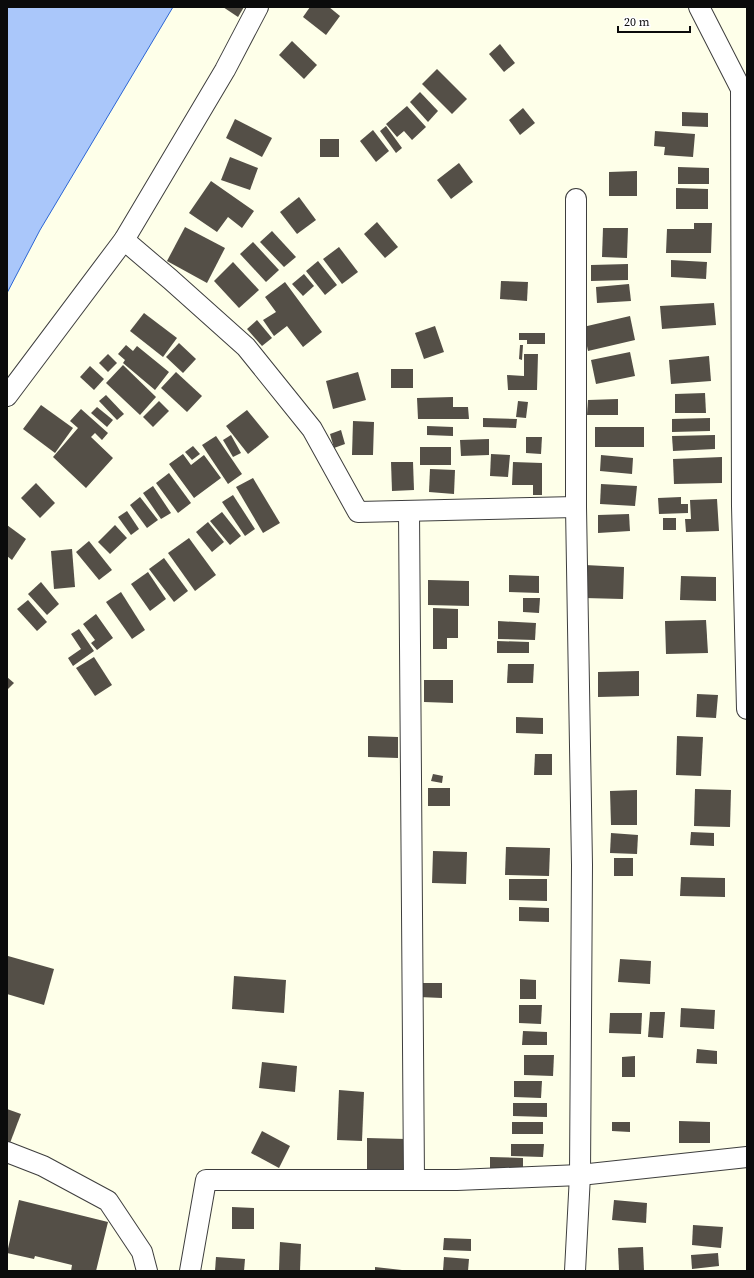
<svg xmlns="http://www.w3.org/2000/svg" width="754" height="1278" viewBox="0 0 754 1278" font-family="'Source Serif 4',serif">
<rect width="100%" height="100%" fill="#feffe9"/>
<path fill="#aac7fa" stroke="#2c66d5" d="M7 7H173L40 230 7 293Z"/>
<g fill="#544f47">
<path d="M223 7H244L238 17Z"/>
<path d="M310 7H329L340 16 326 35 303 17Z"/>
<path d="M292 41 317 65 304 79 279 55Z"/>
<path d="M500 44 515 63 504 72 489 54Z"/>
<path d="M437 69 467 99 452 114 422 84Z"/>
<path d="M420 92 438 111 428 122 410 102Z"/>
<path d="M407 106 426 127 412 140 404 131 397 137 386 124Z"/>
<path d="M523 108 535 123 520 135 509 120Z"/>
<path d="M682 112 708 113V127L682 126Z"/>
<path d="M235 119 272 138 262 157 226 138Z"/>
<path d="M386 126 402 148 396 153 380 131Z"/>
<path d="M373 130 389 151 376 162 360 141Z"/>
<path d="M655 131 695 134 693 157 664 155 665 147 654 146Z"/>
<rect x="320" y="139" width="19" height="18"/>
<path d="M230 157 258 168 250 190 221 180Z"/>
<path d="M459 163 473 182 451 199 437 180Z"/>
<path d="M678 167 709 168V184H678Z"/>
<path d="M637 171V196H609V172Z"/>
<path d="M211 181 254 211 242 228 228 217 217 232 189 213Z"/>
<path d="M676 188 708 189V209H676Z"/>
<path d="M299 197 316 220 297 234 280 212Z"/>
<path d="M377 222 398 247 385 258 364 234Z"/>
<path d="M694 223H712L711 253H666L667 229H694Z"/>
<path d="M185 227 225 248 207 283 167 261Z"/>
<path d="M603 228H628L627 258 602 257Z"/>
<path d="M272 231 296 257 284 267 260 242Z"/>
<path d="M253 242 279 270 266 282 240 254Z"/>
<path d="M339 247 358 272 342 284 323 259Z"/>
<path d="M671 260 707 262 706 279 671 277Z"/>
<path d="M318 261 337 285 325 295 306 271Z"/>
<path d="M233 262 259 290 239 308 214 281Z"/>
<path d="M628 264V280L591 281V265Z"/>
<path d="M304 274 314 286 303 296 292 284Z"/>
<path d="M501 281 528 282 527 301 500 299Z"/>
<path d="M285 282 322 332 303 347 287 326 274 336 263 320 276 312 265 297Z"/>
<path d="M629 284 631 301 597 303 596 287Z"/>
<path d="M714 303 716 325 662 329 660 306Z"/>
<path d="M144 313 177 338 163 357 130 331Z"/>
<path d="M630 316 635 340 588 351 583 327Z"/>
<path d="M257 320 272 338 262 346 247 329Z"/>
<path d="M435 326 444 352 424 359 415 333Z"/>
<path d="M519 333H545V344H527V340H519Z"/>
<path d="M179 343 196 359 183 373 166 357Z"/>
<path d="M126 345 133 351 137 346 169 372 155 390 123 363 125 360 118 354Z"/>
<path d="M520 345H523L522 360 519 359Z"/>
<path d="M630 352 635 376 596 384 591 360Z"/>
<path d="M108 354 117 363 108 372 99 363Z"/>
<path d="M524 354H538L537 390H508L507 375 524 376Z"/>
<path d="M709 356 711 381 671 384 669 360Z"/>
<path d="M123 365 156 397 140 415 106 383Z"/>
<path d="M90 366 104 379 94 390 80 377Z"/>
<rect x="391" y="369" width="22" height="19"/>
<path d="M176 372 202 396 187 412 161 388Z"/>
<path d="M358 372 366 400 333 409 326 381Z"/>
<path d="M705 393 706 413H675V394Z"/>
<path d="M106 395 124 414 117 420 99 401Z"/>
<path d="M453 397V407H468L469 419H418L417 398Z"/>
<path d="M618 399V415H587L588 400Z"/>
<path d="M159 401 169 411 153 427 143 417Z"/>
<path d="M518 401 528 402 526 418 516 417Z"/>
<path d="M41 405 73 428 55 453 23 429Z"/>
<path d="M97 407 113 420 107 427 91 413Z"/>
<path d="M81 409 108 433 102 440 95 433 91 437 113 458 86 488 53 457 78 428 70 421Z"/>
<path d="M247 410 269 437 248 454 226 426Z"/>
<path d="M483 418 517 419 516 428 483 427Z"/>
<path d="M710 418V431L672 432V419Z"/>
<path d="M353 421 374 422 373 455H352Z"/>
<path d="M427 426 453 427V436L427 435Z"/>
<rect x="595" y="427" width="49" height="20"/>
<path d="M341 430 345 444 334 448 330 434Z"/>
<path d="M231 435 241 453 233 457 223 440Z"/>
<path d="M715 435V449L673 451 672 436Z"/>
<path d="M216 436 242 474 228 484 202 445Z"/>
<path d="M526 437H542L541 454 526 453Z"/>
<path d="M489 439V455L461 456 460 440Z"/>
<path d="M193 446 200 454 192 460 185 452Z"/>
<rect x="420" y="447" width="31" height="18"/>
<path d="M183 454 191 465 204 455 221 478 194 498 169 464Z"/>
<path d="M491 454 510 455 508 477 490 476Z"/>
<path d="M601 455 633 458 632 474 600 471Z"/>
<path d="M722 457V483L674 484 673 459Z"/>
<path d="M391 462H413L414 490 392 491Z"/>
<path d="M513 462 542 463V495H533V485H512Z"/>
<path d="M430 469 455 470 454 494 429 492Z"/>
<path d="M169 473 191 503 178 513 156 483Z"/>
<path d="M253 478 280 523 263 533 236 487Z"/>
<path d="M36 483 55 503 40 518 21 498Z"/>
<path d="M601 484 637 486 635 506 600 504Z"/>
<path d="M153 486 171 513 161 519 143 493Z"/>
<path d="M233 495 255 529 245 536 222 502Z"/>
<path d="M140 497 158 520 147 528 130 505Z"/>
<path d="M681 497V504H688V513L659 514 658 498Z"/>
<path d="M717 499 719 531 686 532 685 519H691L690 500Z"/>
<path d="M127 511 139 529 131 535 118 517Z"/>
<path d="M222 512 241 536 230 545 210 521Z"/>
<path d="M629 514 630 531 598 533V515Z"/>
<rect x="663" y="518" width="13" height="12"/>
<path d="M208 522 224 542 212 552 196 532Z"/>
<path d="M7 525 26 539 12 560 7 556Z"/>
<path d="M115 525 127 538 110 554 98 542Z"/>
<path d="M189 538 216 575 195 591 168 553Z"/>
<path d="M89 541 112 570 99 580 76 552Z"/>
<path d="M72 549 75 587 54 589 51 551Z"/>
<path d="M164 558 188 591 174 602 149 569Z"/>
<path d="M585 565 624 567 623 599 584 598Z"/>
<path d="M148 572 166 599 150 611 131 584Z"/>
<path d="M509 575 539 576V593L509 592Z"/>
<path d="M681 576 716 577V601L680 600Z"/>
<path d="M428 580 469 581V606L428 605Z"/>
<path d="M41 582 59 604 47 615 28 594Z"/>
<path d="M121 592 145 630 132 639 106 602Z"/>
<path d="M523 598H540L539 613 523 612Z"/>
<path d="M28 600 47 622 37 631 17 609Z"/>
<path d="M433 608 458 609V638H447V649H433Z"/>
<path d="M96 614 113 638 97 650 91 643 95 640 83 624Z"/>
<path d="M706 620 708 653 666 654 665 621Z"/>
<path d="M498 621 536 623 535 640 498 639Z"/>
<path d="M79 629 94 651 73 666 68 658 81 649 71 634Z"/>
<path d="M497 641 529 642V653H497Z"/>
<path d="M94 657 112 685 95 696 76 668Z"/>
<path d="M508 664H534L533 683H507Z"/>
<path d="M639 671V696L598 697V672Z"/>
<path d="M7 677 14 683 7 690Z"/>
<path d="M424 680H453V703L424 702Z"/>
<path d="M697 694 718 695 716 718 696 717Z"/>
<path d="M516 717 543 718V734L516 733Z"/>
<path d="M368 736 398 737V758L368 757Z"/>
<path d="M677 736 703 737 701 776 676 775Z"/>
<path d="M535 754H552V775H534Z"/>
<path d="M433 774 443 776 442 783 431 781Z"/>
<rect x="428" y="788" width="22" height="18"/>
<path d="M695 789 731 790 730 827 694 826Z"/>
<path d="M637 790V825H611L610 791Z"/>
<path d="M691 832 714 833V846L690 845Z"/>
<path d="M611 833 638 835 637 854 610 853Z"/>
<path d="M506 847 550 848 549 876 505 875Z"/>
<path d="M433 851 467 852 466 884 432 883Z"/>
<rect x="614" y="858" width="19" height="18"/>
<path d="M681 877 725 878V897L680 896Z"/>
<path d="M509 879H547V901L509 900Z"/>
<path d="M519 907 549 908V922L519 921Z"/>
<path d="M8 956 54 969 44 1005 7 994V960Z"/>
<path d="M620 959 651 961 650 984 618 982Z"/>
<path d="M234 976 286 980 284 1013 232 1009Z"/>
<path d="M520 979 536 980V999H520Z"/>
<path d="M419 983H442V998L419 997Z"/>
<path d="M519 1005H542L541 1024 519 1023Z"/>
<path d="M681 1008 715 1010 714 1029 680 1027Z"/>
<path d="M650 1012H665L663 1038 648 1037Z"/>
<path d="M610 1013H642L641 1034 609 1033Z"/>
<path d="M523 1031 547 1032V1045H522Z"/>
<path d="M697 1049 717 1051V1064L696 1063Z"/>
<path d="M524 1055H554L553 1076 524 1075Z"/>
<path d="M635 1056V1077H622V1057Z"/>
<path d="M262 1062 297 1066 295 1092 259 1088Z"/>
<path d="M514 1081H542L541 1098 514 1097Z"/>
<path d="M339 1090 364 1092 362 1141 337 1140Z"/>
<path d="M513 1103H547V1117L513 1116Z"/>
<path d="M7 1109 21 1114 10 1143 7 1142Z"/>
<path d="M679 1121 710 1122V1143H679Z"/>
<rect x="512" y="1122" width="31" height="12"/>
<path d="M612 1122H630V1132L612 1131Z"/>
<path d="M262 1131 290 1146 279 1168 251 1153Z"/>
<path d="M367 1138 406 1139 405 1170H367Z"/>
<path d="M511 1144H544L543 1157 511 1156Z"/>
<path d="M490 1157 523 1158V1171H490Z"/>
<path d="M19 1200 108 1222 96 1271H71L72 1265 35 1256 34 1259 7 1253Z"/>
<path d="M614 1200 647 1203 646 1223 612 1220Z"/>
<path d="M232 1207 254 1208V1229H232Z"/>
<path d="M693 1225 723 1227 721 1248 692 1245Z"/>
<path d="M444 1238 471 1239V1251L443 1250Z"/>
<path d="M280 1242 301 1244 300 1271 279 1270Z"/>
<path d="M643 1247 644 1271H619L618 1248Z"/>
<path d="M718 1253 719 1266 692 1269 691 1255Z"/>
<path d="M216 1257 245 1259 244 1271H215Z"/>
<path d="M444 1257 469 1259 468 1271H443Z"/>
<path d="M375 1267 402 1270V1271H375Z"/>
</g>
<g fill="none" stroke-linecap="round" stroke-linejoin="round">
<g stroke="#3e3e3e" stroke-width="22">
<g id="street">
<path d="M699 7 741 89 742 506 747 709"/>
<path d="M124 240 170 279 246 347 312 429 358 512 576 507"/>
<path d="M7 396 124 240 225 70 258 7"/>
<path d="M409 511 414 1180"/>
<path d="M7 1152 43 1166 108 1201 142 1252 147 1271"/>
<path d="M190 1271 206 1180H457L580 1175 747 1157"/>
<path d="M575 1271 580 1175 582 865 576 507V199"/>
</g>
</g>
<use href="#street" stroke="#fff" stroke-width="20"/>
</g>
<rect width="754" height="1278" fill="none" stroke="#0b0b0b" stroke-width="16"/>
<path d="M618 26v6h72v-6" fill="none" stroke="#0b0b0b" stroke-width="2"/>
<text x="624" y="26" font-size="12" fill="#0b0b0b" stroke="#ffffff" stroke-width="3" paint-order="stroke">20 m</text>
</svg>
